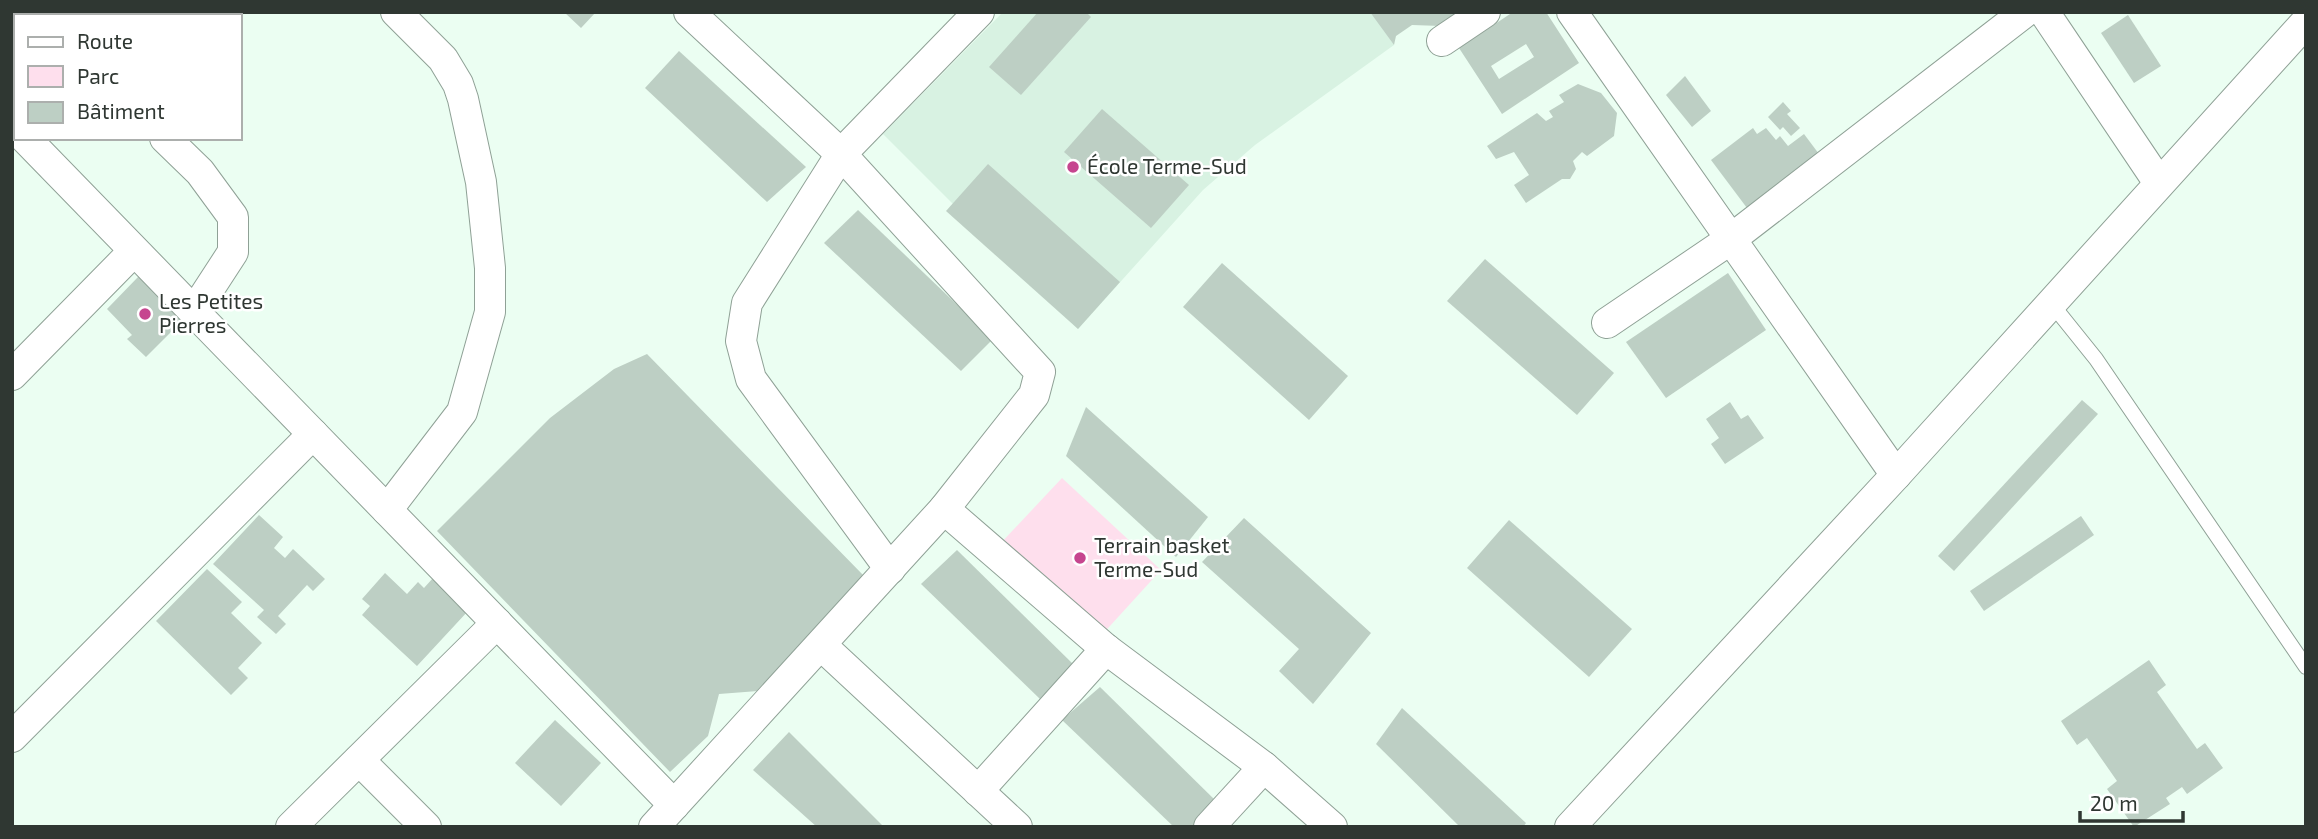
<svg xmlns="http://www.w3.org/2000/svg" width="2318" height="839" viewBox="0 0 2318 839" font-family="'Exo 2',sans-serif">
<rect width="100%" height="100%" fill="#ebfef2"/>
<path fill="#d8f2e2" d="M1003 12H1371L1394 45 1255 145 1203 190 1078 329 883 134Z"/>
<path fill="#fedfed" d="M1062 478 1161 570 1099 638 999 545Z"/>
<g fill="#bdcfc4" fill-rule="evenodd">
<path d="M564 12H596L581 28Z"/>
<path d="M1038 12H1086L1091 17 1021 95 989 67Z"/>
<path d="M1370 12H1462L1441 26 1412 25 1396 36 1394 45Z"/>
<path d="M1513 12H1546L1579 63 1502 114 1459 48ZM1526 44 1534 57 1499 79 1491 66Z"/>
<path d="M2128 15 2161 66 2134 83 2101 33Z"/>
<path d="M679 51 806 167 767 202 645 88Z"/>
<path d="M1685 76 1711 111 1692 127 1666 95Z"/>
<path d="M1578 84 1601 93 1617 113 1614 136 1587 156 1582 152 1573 161 1576 169 1570 179H1562L1526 203 1514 185 1529 175 1514 152 1496 159 1487 146 1537 113 1546 121 1553 117 1549 111 1564 102 1559 95Z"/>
<path d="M1783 102 1791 111 1787 114 1800 128 1791 136 1783 127 1780 130 1768 117Z"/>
<path d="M1102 109 1189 185 1151 228 1064 152Z"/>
<path d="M1753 128 1757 134 1766 128 1776 140 1780 136 1788 146 1804 134 1819 154 1747 208 1711 160Z"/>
<path d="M988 164 1120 282 1078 329 946 211Z"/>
<path d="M858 210 993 339 961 371 824 243Z"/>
<path d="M1485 259 1614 373 1577 415 1447 301Z"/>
<path d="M1222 263 1348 376 1309 420 1183 307Z"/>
<path d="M1728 273 1766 330 1666 398 1626 342Z"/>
<path d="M139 276 183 320 146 357 127 339 132 335 107 309Z"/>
<path d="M647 354 864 576 758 691 719 694 708 736 670 772 437 531 550 418 614 369Z"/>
<path d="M2082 400 2098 414 1954 571 1938 556Z"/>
<path d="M1730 402 1741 419 1748 415 1764 438 1725 464 1711 444 1719 438 1706 419Z"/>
<path d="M1086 407 1208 517 1176 557 1066 456Z"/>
<path d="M259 515 283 537 274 548 285 558 293 549 325 579 313 591 307 585 278 616 286 624 276 634 257 617 264 610 213 564Z"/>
<path d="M2081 516 2094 535 1984 611 1970 591Z"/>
<path d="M1244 518 1371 633 1313 704 1279 671 1299 649 1202 562Z"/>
<path d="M1509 520 1632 629 1589 677 1467 568Z"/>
<path d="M957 550 1073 664 1040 699 921 584Z"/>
<path d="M207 569 242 602 231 613 262 643 238 668 248 678 231 695 156 621Z"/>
<path d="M385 573 407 594 418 582 424 588 433 578 468 611 417 666 362 615 370 606 362 599Z"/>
<path d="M2149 660 2166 685 2157 692 2197 749 2205 743 2223 768 2187 794 2182 787 2166 798 2170 804 2134 827 2107 789 2117 781 2087 738 2077 745 2061 721Z"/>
<path d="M1100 687 1217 802 1195 827H1174L1062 720Z"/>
<path d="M1402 708 1526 823 1523 827H1460L1376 744Z"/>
<path d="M555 720 601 763 561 806 515 763Z"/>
<path d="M789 732 884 827H817L753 770Z"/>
</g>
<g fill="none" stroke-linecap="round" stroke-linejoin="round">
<g stroke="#8fa196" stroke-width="16">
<path id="service" d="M2051 303 2096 359 2306 667"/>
</g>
<g stroke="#8fa196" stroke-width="32">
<g id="minor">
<path d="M33 12 37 16"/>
<path d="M1572 12 1896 475"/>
<path d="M2044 12 2159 183"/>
<path d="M12 29 16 26"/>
<path d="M1442 41 1485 12"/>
<path d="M25 138 674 805"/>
<path d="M165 138 200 172 233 217V252L194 312"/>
<path d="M1607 323 1731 239 2025 12"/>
<path d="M12 375 134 251"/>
<path d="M944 509 1106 649 1264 767 1332 827"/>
<path d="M387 510 462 412 490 312V268L481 182 463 99 458 84 443 59 396 12"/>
<path d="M890 569 751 379 741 341 747 303 841 154 979 12"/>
<path d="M821 645 1017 827"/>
<path d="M12 737 313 434"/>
<path d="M359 760 426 827"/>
<path d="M978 791 1106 649"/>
<path d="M291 827 497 623"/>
<path d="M654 827 944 509 1034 395 1040 372 841 154 689 12"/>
<path d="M1209 827 1264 767"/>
<path d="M1570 827 1896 475 2306 22"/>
</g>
</g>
<use href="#service" stroke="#fff" stroke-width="14"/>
<use href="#minor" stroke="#fff" stroke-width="30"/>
</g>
<g fill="#c6458f" stroke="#fff" stroke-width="2.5">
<circle cx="1073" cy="167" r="7"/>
<circle cx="145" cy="314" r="7"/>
<circle cx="1080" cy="558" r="7"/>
</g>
<g text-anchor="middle" stroke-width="5" stroke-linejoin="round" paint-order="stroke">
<g font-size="21" fill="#2f3732" stroke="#fff" text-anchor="start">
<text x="1087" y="174">École Terme-Sud</text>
<text x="159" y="309">Les Petites<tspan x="159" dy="24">Pierres</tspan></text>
<text x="1094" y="553">Terrain basket<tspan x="1094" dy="24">Terme-Sud</tspan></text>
</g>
</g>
<rect width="2318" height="839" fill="none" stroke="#2f3732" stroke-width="28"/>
<rect x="14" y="14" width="228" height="126" fill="#ffffff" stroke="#acafad" stroke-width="2"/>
<rect x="28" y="37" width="35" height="10" fill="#ffffff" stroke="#acafad" stroke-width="2"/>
<text x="77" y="49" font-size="21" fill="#2f3732">Route</text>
<rect x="28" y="66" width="35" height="21" fill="#fedfed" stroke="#acafad" stroke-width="2"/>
<text x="77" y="84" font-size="21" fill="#2f3732">Parc</text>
<rect x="28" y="102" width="35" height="21" fill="#bdcfc4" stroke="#acafad" stroke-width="2"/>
<text x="77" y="119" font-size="21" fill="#2f3732">Bâtiment</text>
<path d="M2080 811v10h103v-10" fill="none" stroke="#2f3732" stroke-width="3.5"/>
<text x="2090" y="811" font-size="21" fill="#2f3732" stroke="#ffffff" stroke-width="5" paint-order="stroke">20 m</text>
</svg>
